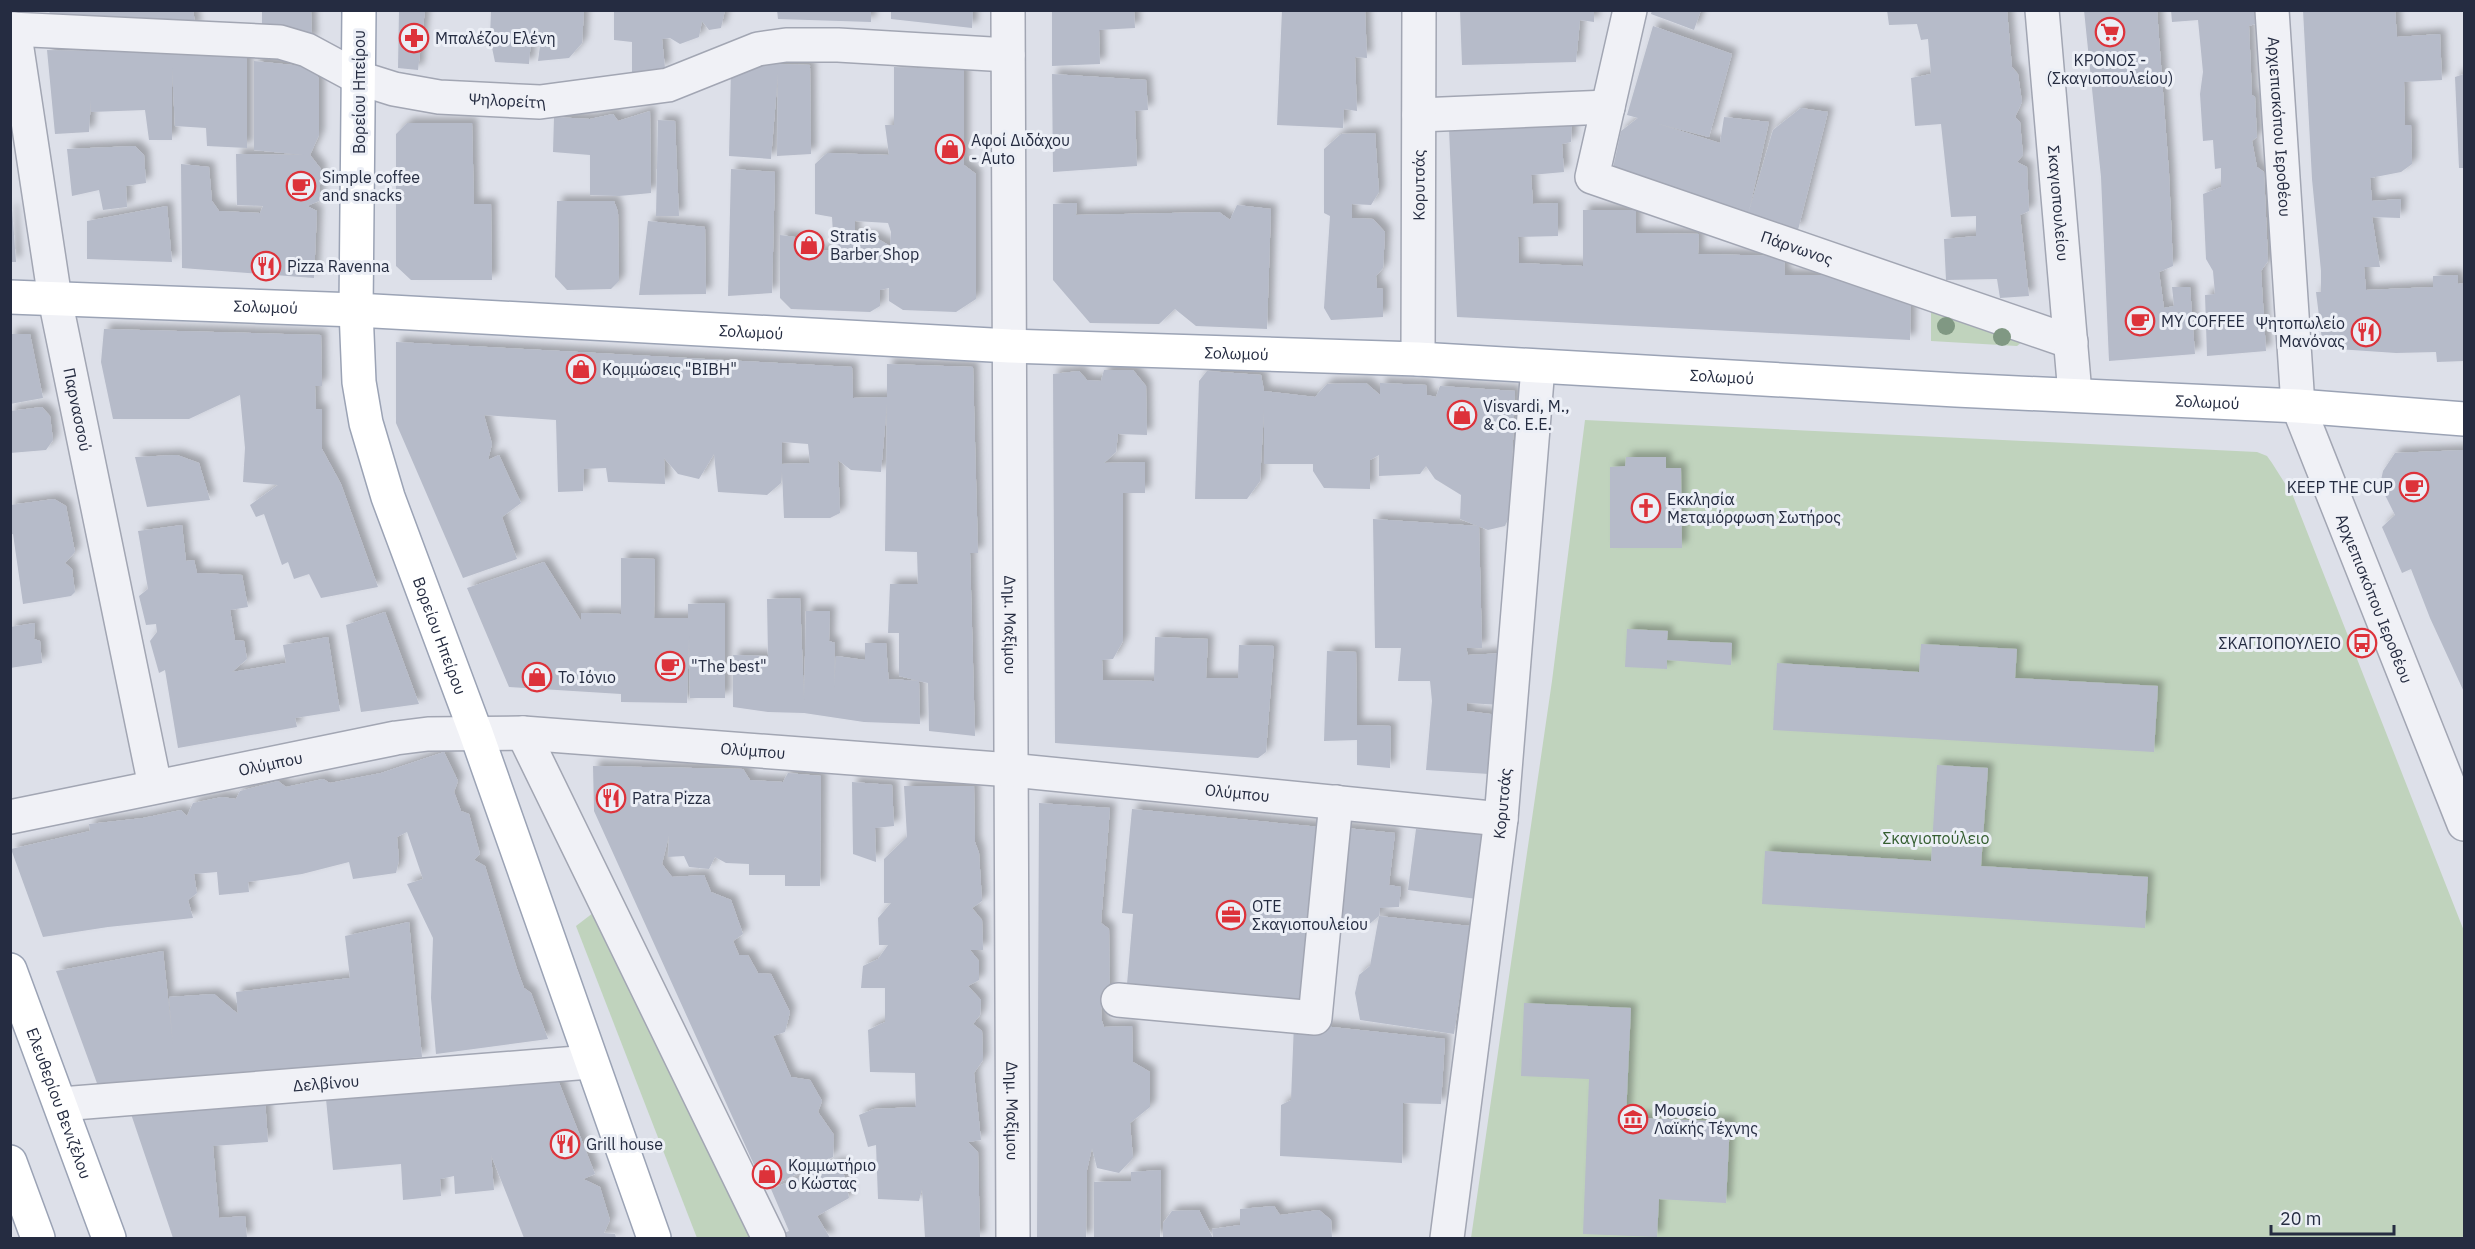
<svg xmlns="http://www.w3.org/2000/svg" width="2475" height="1249" viewBox="0 0 2475 1249" font-family="'IBM Plex Sans',sans-serif">
<defs>
<filter id="shadow"><feDropShadow dx="5.5" dy="-5.5" stdDeviation="3" flood-color="#0004"/></filter>
</defs>
<rect width="100%" height="100%" fill="#dde0e9"/>
<g fill="#c0d3bd">
<path d="M1931 304 2023 341 2017 346 1931 341Z"/>
<path d="M1585 420 2257 452 2267 456 2272 463 2293 496 2464 931V1238H1471L1552 681Z"/>
<path d="M593 913 752 1238H697L576 926Z"/>
</g>
<g fill="#b6bbc9" fill-rule="evenodd" filter="url(#shadow)">
<path d="M49 10H193L196 29 50 15Z"/>
<path d="M262 10H311L312 42 262 37Z"/>
<path d="M399 10H425L418 70 398 68Z"/>
<path d="M491 10H584L582 43 569 58 538 61 541 38 531 40 529 64 495 62 490 38Z"/>
<path d="M614 10H725L721 28 709 30 702 21 699 37 680 44 670 38 662 39 665 68 632 73V42L614 40Z"/>
<path d="M777 10H871V22L778 19Z"/>
<path d="M891 10H973L972 28 891 19Z"/>
<path d="M1052 10H1134L1135 28 1099 30 1100 64 1052 66Z"/>
<path d="M1282 10H1365L1367 58 1355 57 1357 111 1344 109 1343 128 1277 125Z"/>
<path d="M1460 10H1594V22L1580 20 1576 62 1462 65Z"/>
<path d="M1652 10H1701L1694 30 1651 14Z"/>
<path d="M1887 10H2007L2012 67 2018 74 2022 102 2015 117 2020 122 2023 155 2017 162 2027 167 2029 211 2020 215 2029 296 2000 298 1997 279 1946 280 1944 239 1976 236V216L1951 217 1941 124 1915 126 1911 78 1931 74 1928 39 1921 40 1917 24 1889 25Z"/>
<path d="M2084 10H2157L2169 173 2173 266 2159 272 2164 308 2174 306 2172 287H2190L2195 354 2109 361 2101 177Z"/>
<path d="M2171 10H2254L2255 24 2249 26 2252 95 2255 97 2257 137 2252 141 2257 167 2264 172 2268 261 2261 271 2266 351 2207 356 2205 295 2215 294 2213 271 2206 259 2203 194 2221 187V168L2215 169 2213 140 2203 141 2200 94 2203 72 2198 20 2172 22Z"/>
<path d="M2303 10H2395L2397 37 2440 34 2442 80 2404 82 2405 125H2411L2412 164 2401 172 2370 178 2372 201 2401 199 2400 218 2372 217 2380 267H2364L2366 290 2433 287V276L2458 275V284L2464 283V361L2437 362 2436 352 2396 353 2323 348 2316 292H2321V271L2312 179Z"/>
<path d="M1653 26 1732 54 1709 137 1655 123 1720 143 1724 117 1769 122 1749 211 1773 130 1801 108 1828 112 1798 230 1611 177 1621 131 1638 118 1627 115Z"/>
<path d="M47 50 247 55V148L207 146 206 128 175 126 172 68V140H149L145 110 91 112V99L89 132 55 134Z"/>
<path d="M254 61 312 67 319 79V135L310 155 321 169 319 201 307 206 317 211 314 278 182 268 181 164 209 167 212 201 219 211 260 213 263 206 237 205 236 154 304 155 254 150Z"/>
<path d="M779 64 810 65 811 154 777 156 778 73 771 159 729 156 731 69Z"/>
<path d="M894 67 964 70V165L976 174V299L956 312 903 310 889 301V288L880 290V306L870 312 791 309 780 298V235L817 240V251L834 250 832 217 815 214V164L827 153 889 155 885 125H894ZM855 221 888 223 891 232 890 246 873 236H855Z"/>
<path d="M1052 74 1146 80 1148 110 1135 111 1137 166 1053 172Z"/>
<path d="M2464 74V168H2459L2455 77Z"/>
<path d="M650 111 651 193 619 196 590 195V155L553 152 554 117 590 119 613 114 618 121Z"/>
<path d="M658 120 675 121 679 216H656Z"/>
<path d="M1572 120 1571 142 1562 144 1564 172 1531 175 1533 204 1558 203V236L1518 237 1519 263 1583 266V210H1636V233L1699 234 1698 254 1784 256 1785 275H1840L1911 298 1910 340 1457 317 1449 129Z"/>
<path d="M407 123H472L474 204H491L492 280H411L396 266V134Z"/>
<path d="M1375 133 1379 192 1371 205 1352 204V218L1373 219 1385 232 1383 268 1376 276 1377 288 1383 289V317L1331 320 1324 308 1330 216 1324 213V149L1341 134Z"/>
<path d="M135 146 144 155 146 183 126 186 127 207 103 210 99 190 72 196 67 149Z"/>
<path d="M731 169 775 172 772 293 728 296Z"/>
<path d="M557 201H614L618 212 619 281 611 289 567 290 555 277Z"/>
<path d="M1077 203 1076 215 1219 212 1230 220 1237 205 1271 209 1267 329 1196 326 1175 309 1159 324 1090 323 1053 280V204Z"/>
<path d="M167 206 172 262 87 259V221Z"/>
<path d="M10 209H12L16 262H10Z"/>
<path d="M648 221 705 227 706 294 639 295Z"/>
<path d="M104 329 321 335 322 386H315L316 409H322V449L341 484 378 587 321 598 309 574 294 579 288 562 282 565 264 514 256 517 250 505 278 485 243 482 245 448 240 395 189 419H113L101 362Z"/>
<path d="M10 334H30L43 398 10 404Z"/>
<path d="M396 342 852 367 853 398 887 397V364L973 367 978 553H970L975 736 929 731 928 683 919 681 920 724 864 722 804 713 768 712 733 707V655L768 656 767 599 800 598 804 700 806 611H830L829 641 835 643 834 688 836 656 865 660V643H886L889 686V679L919 681 899 676V633H888L890 584H918L917 552 885 551 887 403 881 472 851 470 838 460 840 513 830 518H784L782 471 781 483 767 495 718 492 714 454 699 479 678 474 664 458 665 484 608 482 606 468 584 469 583 491 558 492 556 420 484 415 492 444 488 460 499 455 521 503 502 517 517 559 463 578 396 423ZM782 442 808 444 810 463 782 464Z"/>
<path d="M1104 370H1133L1146 386 1147 435 1118 434 1116 452 1104 463 1145 462V493H1123V641L1113 659 1102 660 1103 680 1154 681 1155 637 1208 639 1206 678H1238L1239 645 1274 646 1266 752 1258 758 1055 743 1053 374 1079 371 1087 380 1101 381Z"/>
<path d="M1207 371 1261 375 1264 391 1315 397 1327 384 1366 383 1380 395V383L1426 385 1427 395 1436 397 1440 386 1515 391 1510 515 1505 526 1488 530 1460 519 1461 495 1435 479 1426 466 1420 474 1379 476V455L1370 460V489L1324 488 1313 471V464H1264V410L1260 481 1247 499H1195L1199 381Z"/>
<path d="M42 407 50 416 53 440 46 450 10 453V411Z"/>
<path d="M2464 450V692L2430 618 2411 569 2402 573 2382 527 2395 515 2380 485 2383 471 2395 453Z"/>
<path d="M177 455 199 463 210 500 147 507 135 457Z"/>
<path d="M1626 457H1666V468H1681L1682 548H1610V467L1625 466Z"/>
<path d="M54 499 66 506 75 552 65 563 72 569 75 592 71 596 23 604 13 534 10 535V505Z"/>
<path d="M1373 519 1479 526 1482 648H1466L1468 655 1505 653 1501 705 1467 703V711L1498 715 1489 774 1426 770 1432 701 1430 681H1398L1401 648H1375Z"/>
<path d="M182 525 186 561 194 560 197 573 242 575 248 607 230 610 235 640 244 641 247 659 232 672 286 663 283 645 328 637 340 711 295 718 297 727 178 748 165 670 159 673 150 641 157 632 156 624 146 625 139 596 148 589 138 531Z"/>
<path d="M621 558 655 559 654 618H688V604L725 603V698H690L689 636 687 703 621 702V694L509 687 467 588 544 562 581 621V613L621 614Z"/>
<path d="M385 612 419 704 361 712 346 625Z"/>
<path d="M35 623 34 639 40 641 42 663 10 668V627Z"/>
<path d="M1627 629 1668 631 1667 640 1732 643 1731 665 1667 660V669L1625 667Z"/>
<path d="M1921 644 2017 649 2015 678 2158 686 2154 752 1773 730 1777 663 1919 672Z"/>
<path d="M1327 651 1356 652 1357 725 1391 726 1390 768 1357 765V740L1324 741Z"/>
<path d="M444 752 458 781 454 792 461 811 469 814 480 854 474 860 485 866 517 969 524 988 531 993 548 1039 436 1054 431 998 433 938 407 884 423 879 407 832 397 837 399 860 396 873 353 879 349 862 302 874 248 882 249 892 219 895 217 872 194 874 197 893 188 900 193 918 108 927 43 937 11 849 90 831 89 824 143 818 181 810 187 816 193 803 222 797 236 799 240 791 278 781 286 787 323 779 330 783 381 773Z"/>
<path d="M1937 765 1988 768 1981 866 2148 877 2145 928 1762 904 1765 851 1931 861Z"/>
<path d="M593 766 743 769 750 780 783 782 788 773 821 776 820 886H785V875H749V864L726 863 715 857 709 869 689 867 684 856 668 857 669 835 662 864 672 877 704 875 711 892 731 900 743 934 733 941 739 955H748L758 973 771 974 790 1012 785 1032 773 1036 791 1077 810 1080 822 1101 818 1112 834 1135 833 1157 765 1189 594 811Z"/>
<path d="M852 782 892 785 894 826 875 828 876 862 853 854Z"/>
<path d="M904 786H974L975 842 979 853 982 901 972 908 982 920 983 950H970L979 961V980L968 986 981 1000 980 1015 973 1024 982 1031 983 1060 974 1073 981 1140 968 1142 978 1152 980 1238H925L922 1189 919 1201 878 1199 876 1145 868 1147 859 1115 874 1109 916 1107 915 1073 870 1072 868 1030 885 1022V988H861L863 966 878 959 888 945H879L878 918 891 903H884V859L907 837Z"/>
<path d="M1039 803 1110 808 1101 923 1109 929 1110 1004H1101L1102 1021 1104 1027 1132 1026 1133 1062 1150 1072V1107L1130 1123 1133 1158 1119 1173 1097 1168 1092 1148 1087 1170 1086 1238H1037Z"/>
<path d="M1132 809 1331 828 1314 1013 1126 996 1133 914 1122 913Z"/>
<path d="M1336 827 1395 833 1389 885 1401 887 1399 907 1380 908 1379 916 1367 926 1325 921Z"/>
<path d="M1416 829 1483 835 1477 899 1408 890Z"/>
<path d="M1379 916 1470 926 1454 1034 1360 1020 1355 993 1359 975 1370 966Z"/>
<path d="M409 922 422 1057 98 1086 56 971 163 951 173 1045 169 997 214 994 238 1014 236 992 350 978 345 936Z"/>
<path d="M1524 1003 1631 1008 1626 1117 1730 1122 1726 1203 1659 1199 1657 1237 1583 1234 1589 1079 1521 1076Z"/>
<path d="M1294 1023 1445 1039 1441 1104 1403 1103 1402 1163 1280 1156 1281 1105 1291 1100Z"/>
<path d="M558 1080 595 1174 583 1179 600 1187 610 1220 604 1233 615 1234 616 1238H524L491 1155 494 1190 455 1194 454 1176 440 1179 441 1196 403 1200 401 1164 333 1170 326 1099Z"/>
<path d="M265 1099 268 1142 213 1146 219 1218 245 1216 247 1238H173L130 1111Z"/>
<path d="M841 1161 849 1198 817 1216 830 1238H787L784 1233 789 1231 771 1189Z"/>
<path d="M1161 1170 1160 1238H1094V1182L1131 1181V1172Z"/>
<path d="M1274 1206 1280 1215 1319 1210 1331 1220 1332 1238H1213L1212 1229 1240 1225V1209Z"/>
<path d="M1199 1210 1213 1238H1163V1223L1172 1211Z"/>
</g>
<g fill="none" stroke-linecap="round" stroke-linejoin="round">
<g stroke="#a2a6b3" stroke-width="36">
<g id="minor">
<path id="s1" d="M1008 10 1013 1238"/>
<path id="s2" d="M1630 10 1592 177 2071 342"/>
<path id="s3" d="M2042 10 2075 394"/>
<path id="s4" d="M2272 10 2298 406 2464 824"/>
<path id="s5" d="M10 29 280 42 307 50 359 78 394 89 439 97 540 102 668 85 758 49 786 45H838L1008 55"/>
<path id="s6" d="M14 29 55 299 155 786"/>
<path d="M1419 115 1608 107"/>
<path id="s7" d="M1418 359 1419 10"/>
<path d="M523 733 769 1238"/>
<path id="s8" d="M10 817 396 738 428 734 523 733 1011 770 1501 819"/>
<path d="M1118 1000 1315 1018 1336 802"/>
<path id="s9" d="M61 1104 590 1062"/>
<path id="s10" d="M1447 1238 1501 819 1538 367"/>
</g>
</g>
<g stroke="#9ba3b5" stroke-width="36">
<g id="major">
<path id="s11" d="M359 10 356 310 359 382 366 423 388 497 476 733 654 1238"/>
<path id="s12" d="M10 297 356 310 1010 346 1418 359 1956 390 2298 406 2464 419"/>
<path id="s13" d="M10 970 109 1238"/>
<path d="M10 1162 38 1238"/>
</g>
</g>
<use href="#minor" stroke="#f0f1f6" stroke-width="33"/>
<use href="#major" stroke="#fff" stroke-width="33"/>
</g>
<g fill="#809883">
<circle cx="1946" cy="326" r="9"/>
<circle cx="2002" cy="337" r="9"/>
</g>
<defs>
<g id="supermarket-ring" transform="scale(1.5)"><circle r="9.5" fill="#eceff6" stroke="#dd323a" stroke-width="1.5"/><path d="M-6-5.5h2.5l.6 2H6L4.5 2H-2.5L-4.4-4H-6ZM-1.5 3.2a1.3 1.3 0 1 0 .1 0ZM3 3.2a1.3 1.3 0 1 0 .1 0Z" fill="#dd323a"/></g>
<g id="pharmacy-ring" transform="scale(1.5)"><circle r="9.5" fill="#eceff6" stroke="#dd323a" stroke-width="1.5"/><path d="M-2-6h4v4h4v4h-4v4h-4v-4h-4v-4h4Z" fill="#dd323a"/></g>
<g id="shop-ring" transform="scale(1.5)"><circle r="9.5" fill="#eceff6" stroke="#dd323a" stroke-width="1.5"/><path d="M-5-2.5h2.3a2.7 3.5 0 0 1 5.4 0H5L5.5 6h-11ZM-1.5-2.5h3a1.5 2.3 0 0 0-3 0Z" fill="#dd323a"/></g>
<g id="cafe-ring" transform="scale(1.5)"><circle r="9.5" fill="#eceff6" stroke="#dd323a" stroke-width="1.5"/><path d="M-5.5-4.5H6V0H3Q3 3.5 0 3.5H-2.5Q-5.5 3.5-5.5 0ZM3-3.2v2h1.7v-2ZM-6 4.5H4V6H-6Z" fill="#dd323a"/></g>
<g id="restaurant-ring" transform="scale(1.5)"><circle r="9.5" fill="#eceff6" stroke="#dd323a" stroke-width="1.5"/><path d="M-5-6h1v4h1v-4h1v4h1v-4h1v5L-1.5 .5V6h-2V.5L-5-1ZM5-6V6H3V1.5H1.5Q1.5-4 5-6Z" fill="#dd323a"/></g>
<g id="church-ring" transform="scale(1.5)"><circle r="9.5" fill="#eceff6" stroke="#dd323a" stroke-width="1.5"/><path d="M-1.2-6h2.4v3.5h3.3v2.4h-3.3V6h-2.4V-.1h-3.3v-2.4h3.3Z" fill="#dd323a"/></g>
<g id="bus-ring" transform="scale(1.5)"><circle r="9.5" fill="#eceff6" stroke="#dd323a" stroke-width="1.5"/><path d="M-5-6H5V4H4V6H2V4H-2V6H-4V4H-5ZM-3.5-4V0h7V-4ZM-3.5 1.2v1.5H-2V1.2ZM2 1.2v1.5H3.5V1.2Z" fill="#dd323a"/></g>
<g id="office-ring" transform="scale(1.5)"><circle r="9.5" fill="#eceff6" stroke="#dd323a" stroke-width="1.5"/><path d="M-6-3h4V-5.5h4V-3h4V5H-6ZM-1-4.5V-3h2v-1.5ZM-6 0V1H6V0Z" fill="#dd323a"/></g>
<g id="museum-ring" transform="scale(1.5)"><circle r="9.5" fill="#eceff6" stroke="#dd323a" stroke-width="1.5"/><path d="M0-6L6-3V-2H-6V-3ZM-5-1h2V3h-2ZM-1-1h2V3h-2ZM3-1h2V3H3ZM-6 4H6V6H-6Z" fill="#dd323a"/></g>
</defs>
<g fill-rule="evenodd">
<use href="#supermarket-ring" x="2110" y="32"/>
<use href="#pharmacy-ring" x="414" y="38"/>
<use href="#shop-ring" x="950" y="149"/>
<use href="#cafe-ring" x="301" y="186"/>
<use href="#shop-ring" x="809" y="245"/>
<use href="#restaurant-ring" x="266" y="266"/>
<use href="#cafe-ring" x="2140" y="321"/>
<use href="#restaurant-ring" x="2366" y="332"/>
<use href="#shop-ring" x="581" y="369"/>
<use href="#shop-ring" x="1462" y="415"/>
<use href="#cafe-ring" x="2414" y="487"/>
<use href="#church-ring" x="1646" y="508"/>
<use href="#bus-ring" x="2362" y="643"/>
<use href="#cafe-ring" x="670" y="666"/>
<use href="#shop-ring" x="537" y="677"/>
<use href="#restaurant-ring" x="611" y="798"/>
<use href="#office-ring" x="1231" y="915"/>
<use href="#museum-ring" x="1633" y="1119"/>
<use href="#restaurant-ring" x="565" y="1144"/>
<use href="#shop-ring" x="767" y="1174"/>
</g>
<g text-anchor="middle" stroke-width="6" stroke-linejoin="round" paint-order="stroke">
<g font-size="16" fill="#252c41" stroke="#eceff6" text-anchor="start">
<text x="435" y="44">Μπαλέζου Ελένη</text>
<text x="2110" y="66" text-anchor="middle">ΚΡΟΝΟΣ -<tspan x="2110" dy="18">(Σκαγιοπουλείου)</tspan></text>
<text x="971" y="146">Αφοί Διδάχου<tspan x="971" dy="18">- Auto</tspan></text>
<text x="322" y="183">Simple coffee<tspan x="322" dy="18">and snacks</tspan></text>
<text x="830" y="242">Stratis<tspan x="830" dy="18">Barber Shop</tspan></text>
<text x="287" y="272">Pizza Ravenna</text>
<text x="2161" y="327">MY COFFEE</text>
<text x="2345" y="329" text-anchor="end">Ψητοπωλείο<tspan x="2345" dy="18">Μανόνας</tspan></text>
<text x="602" y="375">Κομμώσεις "ΒΙΒΗ"</text>
<text x="1483" y="412">Visvardi, M.,<tspan x="1483" dy="18">&amp; Co. E.E.</tspan></text>
<text x="2393" y="493" text-anchor="end">KEEP THE CUP</text>
<text x="1667" y="505">Εκκλησία<tspan x="1667" dy="18">Μεταμόρφωση Σωτήρος</tspan></text>
<text x="2341" y="649" text-anchor="end">ΣΚΑΓΙΟΠΟΥΛΕΙΟ</text>
<text x="691" y="672">"The best"</text>
<text x="558" y="683">Το Ιόνιο</text>
<text x="632" y="804">Patra Pizza</text>
<text x="1252" y="912">ΟΤΕ<tspan x="1252" dy="18">Σκαγιοπουλείου</tspan></text>
<text x="1654" y="1116">Μουσείο<tspan x="1654" dy="18">Λαϊκής Τέχνης</tspan></text>
<text x="586" y="1150">Grill house</text>
<text x="788" y="1171">Κομμωτήριο<tspan x="788" dy="18">ο Κώστας</tspan></text>
</g>
<g font-size="16" fill="#252c41" stroke="#eceff6">
<text transform="translate(359 92) rotate(-90)" y="6">Βορείου Ηπείρου</text>
<text dy="6" stroke="none"><textPath href="#s5" startOffset="508">Ψηλορείτη</textPath></text>
<text dy="6" stroke="none"><textPath href="#s4" startOffset="117">Αρχιεπισκόπου Ιεροθέου</textPath></text>
<text dy="6" stroke="none"><textPath href="#s7" startOffset="174">Κορυτσάς</textPath></text>
<text dy="6" stroke="none"><textPath href="#s3" startOffset="194">Σκαγιοπουλείου</textPath></text>
<text dy="6" stroke="none"><textPath href="#s2" startOffset="388">Πάρνωνος</textPath></text>
<text dy="6" stroke="none"><textPath href="#s12" startOffset="256">Σολωμού</textPath></text>
<text dy="6" stroke="none"><textPath href="#s12" startOffset="742">Σολωμού</textPath></text>
<text dy="6" stroke="none"><textPath href="#s12" startOffset="1228">Σολωμού</textPath></text>
<text dy="6" stroke="none"><textPath href="#s12" startOffset="1714">Σολωμού</textPath></text>
<text dy="6" stroke="none"><textPath href="#s12" startOffset="2200">Σολωμού</textPath></text>
<text dy="6" stroke="none"><textPath href="#s6" startOffset="386">Παρνασσού</textPath></text>
<text dy="6" stroke="none"><textPath href="#s4" startOffset="604">Αρχιεπισκόπου Ιεροθέου</textPath></text>
<text dy="6" stroke="none"><textPath href="#s1" startOffset="615">Δημ. Μαξίμου</textPath></text>
<text dy="6" stroke="none"><textPath href="#s11" startOffset="639">Βορείου Ηπείρου</textPath></text>
<text dy="6" stroke="none"><textPath href="#s8" startOffset="752">Ολύμπου</textPath></text>
<text dy="6" stroke="none"><textPath href="#s8" startOffset="266">Ολύμπου</textPath></text>
<text dy="6" stroke="none"><textPath href="#s8" startOffset="1238">Ολύμπου</textPath></text>
<text dy="6" stroke="none"><textPath href="#s10" startOffset="438">Κορυτσάς</textPath></text>
<text dy="6" stroke="none"><textPath href="#s9" startOffset="266">Δελβίνου</textPath></text>
<text dy="6" stroke="none"><textPath href="#s13" startOffset="142">Ελευθερίου Βενιζέλου</textPath></text>
<text dy="6" stroke="none"><textPath href="#s1" startOffset="1101">Δημ. Μαξίμου</textPath></text>
</g>
<g font-size="16" fill="#345e30" stroke="#eceff6">
<text x="1936" y="844">Σκαγιοπούλειο</text>
</g>
</g>
<rect width="2475" height="1249" fill="none" stroke="#252c41" stroke-width="24"/>
<path d="M2271 1225v9h123v-9" fill="none" stroke="#252c41" stroke-width="3"/>
<text x="2280" y="1225" font-size="18" fill="#252c41" stroke="#eceff6" stroke-width="4.5" paint-order="stroke">20 m</text>
</svg>
